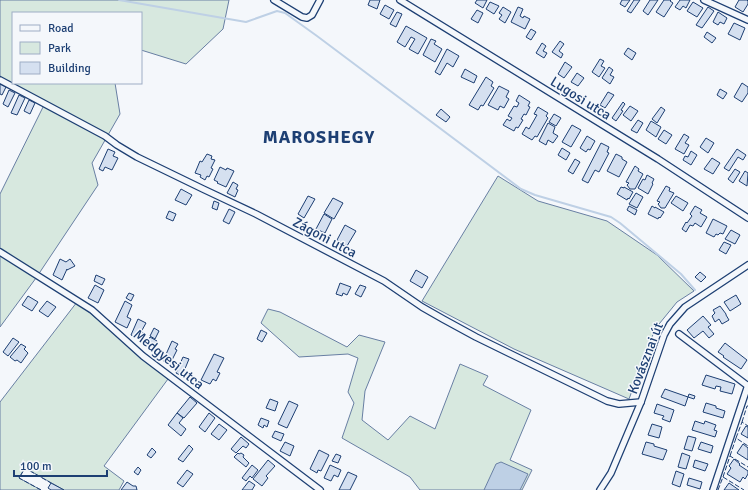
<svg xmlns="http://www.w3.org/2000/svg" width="748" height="490" viewBox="0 0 748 490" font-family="Signika,sans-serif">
<rect width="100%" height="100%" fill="#f4f7fb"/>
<g fill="#d7e8df" stroke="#687fa3">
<path d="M0 0H229L223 29 186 64 141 50V13H13V83H115L120 114 92 163 98 185 36 278 0 327V194L46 101 0 78Z"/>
<path d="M498 176 538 201 607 221 657 255 694 291 677 302 655 329 629 399 514 349 422 301Z"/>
<path d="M77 302 168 379 104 466 124 481 119 490H64L25 468 19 478 41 490H0V402Z"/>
<path d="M268 309 280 312 347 347 359 335 385 342 365 391 362 420 388 440 410 416 435 429 460 364 488 376 483 385 531 410 510 460 532 470 522 490H420L410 477 342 438 354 403 348 392 358 358 348 354 299 357 261 323Z"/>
</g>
<path fill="#bed0e5" stroke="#687fa3" d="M501 462 528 474 520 490H484L496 464Z"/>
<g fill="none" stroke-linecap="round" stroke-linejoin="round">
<path stroke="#bed0e5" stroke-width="2" d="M119 0 246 22 277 11 285 13 317 36 521 189 535 195 611 217 620 223 681 274 695 290"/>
</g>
<g fill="#d5e0f0" stroke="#1d3f73">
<path d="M370 0H380L377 9 368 5Z"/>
<path d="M477 0H487L483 8 475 3Z"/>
<path d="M622 0H630L625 7 620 4Z"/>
<path d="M634 0H640L631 13 627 11Z"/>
<path d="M650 0H658L648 15 643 11Z"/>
<path d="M664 0H671L670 1 673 3 664 17 656 12Z"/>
<path d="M680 0H690L686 8 683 6 680 10 675 7Z"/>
<path d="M739 0H747L748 1V4L743 12 735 7Z"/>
<path d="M490 2 499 6 494 14 486 9Z"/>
<path d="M693 2 703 8 697 17 687 11Z"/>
<path d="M385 5 394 10 389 19 380 14Z"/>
<path d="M503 7 511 12 505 23 499 19 502 15 499 13Z"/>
<path d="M518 7 523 9 520 16 523 18 524 16 530 19 525 29 511 22Z"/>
<path d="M708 7 714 11 702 28 696 25Z"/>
<path d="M477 10 483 13 478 23 471 19Z"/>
<path d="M397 12 402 14 396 27 390 24Z"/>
<path d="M718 12 727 18 724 24 720 22 718 25 713 22Z"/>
<path d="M734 23 745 28 740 40 728 34Z"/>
<path d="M406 26 427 38 418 54 409 49 415 39 411 37 405 47 397 42Z"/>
<path d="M531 29 536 32 531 40 526 37Z"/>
<path d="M707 32 716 38 712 43 704 37Z"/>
<path d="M431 39 436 41 434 44 442 49 435 62 423 55Z"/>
<path d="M560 41 564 44 559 51 563 54 561 58 552 52Z"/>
<path d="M542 43 546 46 543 51 547 53 544 58 536 53Z"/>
<path d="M628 48 636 53 632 60 624 54Z"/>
<path d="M447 49 459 56 453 67 447 63 440 75 435 72Z"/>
<path d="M600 59 604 61 601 66 605 68 599 77 592 72Z"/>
<path d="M565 62 572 67 564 78 558 74Z"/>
<path d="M609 67 613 70 610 75 614 77 610 84 602 78Z"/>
<path d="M465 69 477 76 474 83 461 77Z"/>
<path d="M577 73 584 78 578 86 571 82Z"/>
<path d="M486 77 493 82 491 86 494 88 483 106 481 105 478 110 469 105Z"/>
<path d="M742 83 748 87V93L742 102 734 97Z"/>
<path d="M0 84 6 87 2 95 0 94Z"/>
<path d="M499 86 509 91 506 97 509 99 504 108 500 106 498 110 488 105Z"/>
<path d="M720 89 727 93 723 99 717 95Z"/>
<path d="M9 90 15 93 8 107 3 104Z"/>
<path d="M608 92 614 95 605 108 600 105Z"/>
<path d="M19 95 25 98 17 115 11 113Z"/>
<path d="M519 95 530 102 528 106 530 107 526 115 524 114 521 119 523 120 518 128 516 127 514 131 503 125 507 119 510 121 512 118 508 116 514 106 517 107 519 103 516 101Z"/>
<path d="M29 100 35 103 30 114 24 111Z"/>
<path d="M623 102 625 104 621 110 623 111 616 121 612 118Z"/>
<path d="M630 106 638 111 631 121 623 115Z"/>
<path d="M538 107 548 113 546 116 548 118 537 137 535 136 532 140 522 134 526 127 529 129 537 115 534 114Z"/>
<path d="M661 107 665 110 657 123 652 119Z"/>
<path d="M441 109 450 117 446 122 436 115Z"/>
<path d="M554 114 561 118 556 126 549 122Z"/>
<path d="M638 120 643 123 637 133 631 130Z"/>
<path d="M651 121 661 127 656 137 646 130Z"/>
<path d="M548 123 555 127 553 133 558 136 553 143 548 140 546 145 539 141Z"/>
<path d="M572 125 581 130 571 147 562 142Z"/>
<path d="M664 130 672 135 666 144 658 139Z"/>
<path d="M684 134 689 137 685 143 689 145 684 154 675 149Z"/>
<path d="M587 136 595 141 590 150 588 149 586 152 580 148Z"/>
<path d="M706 138 714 143 708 153 700 147Z"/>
<path d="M601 143 609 147 607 152 609 153 599 172 595 170 588 183 582 180Z"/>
<path d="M562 148 570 153 566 160 558 155Z"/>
<path d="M108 149 115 152 113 156 118 158 112 170 105 167 103 171 99 169Z"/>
<path d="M737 149 746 155 743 160 738 157 729 171 724 168Z"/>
<path d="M691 151 697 155 691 165 683 160 685 156 688 157Z"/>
<path d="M207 154 212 156 211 159 215 160 211 168 213 169 209 177 207 176 205 180 200 177 201 175 195 173 200 161 202 162Z"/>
<path d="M616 154 622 157V159L627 162 619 177 607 171Z"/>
<path d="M712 158 720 163 713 174 704 169Z"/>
<path d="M575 159 580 162 573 174 568 171Z"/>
<path d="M635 166 639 169 638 171 643 174 635 189H630L627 185 629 183 626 182Z"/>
<path d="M220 167 226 170 227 168 234 171 226 187 217 183 218 182 214 180Z"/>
<path d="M735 169 740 172 733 183 728 179Z"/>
<path d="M745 171 748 173 747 186 739 181Z"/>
<path d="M647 175 654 179 652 183 653 184 648 194 638 188 643 179 645 180Z"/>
<path d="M233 182 238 185 236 189 238 190 235 197 227 193Z"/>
<path d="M666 186 670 188 669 191 674 193 665 208H661L658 204 660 202 657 201Z"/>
<path d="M621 187 624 188V187L633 192 629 199 628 198 627 200 617 194Z"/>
<path d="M181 189 192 195 186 205 175 200Z"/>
<path d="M636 193 643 197 637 208 629 204Z"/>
<path d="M308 196 315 199 304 218 298 214Z"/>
<path d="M676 196 688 203 683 211 671 203Z"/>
<path d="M333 198 343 203 334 219 324 213Z"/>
<path d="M214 201 219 203 217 210 212 208Z"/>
<path d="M629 206 637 210 635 215 627 210Z"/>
<path d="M652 206 655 208V207L664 212 660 218 659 217 658 219 648 214Z"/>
<path d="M695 206 702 210 700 213 707 217 701 227 695 223 693 226 690 225 686 232 682 229 686 222 687 223 692 216 690 214Z"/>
<path d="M229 209 235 212 229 224 223 221Z"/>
<path d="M169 211 176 214 173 221 166 218Z"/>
<path d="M324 214 332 219 325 233 316 229Z"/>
<path d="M713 219 727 226 723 234 720 233 718 235 716 234 714 237 706 233Z"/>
<path d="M345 225 356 231 347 246 337 240Z"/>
<path d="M731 230 740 235 735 244 725 239Z"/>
<path d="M724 242 731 245 726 254 719 250Z"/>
<path d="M60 259 66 262 70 259 75 266 67 270V269L62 280 53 275Z"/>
<path d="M416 270 428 277 422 288 410 281Z"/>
<path d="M700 272 706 277 701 282 695 277Z"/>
<path d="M96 275 105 279 102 285 94 281Z"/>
<path d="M340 283 351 287 347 295 343 293 342 296 336 294Z"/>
<path d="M95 285 104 290 98 303 88 298Z"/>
<path d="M360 285 366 287 361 297 355 294Z"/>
<path d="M129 293 134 295 131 301 126 298Z"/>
<path d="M736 295 741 304 730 311 724 302Z"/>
<path d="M28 296 38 302 32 311 22 305Z"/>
<path d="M47 301 56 307 48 317 39 311Z"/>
<path d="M125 301 132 305 127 317 131 319 127 328 115 322Z"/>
<path d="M720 306 726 314V315L729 320 722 324 719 319 715 322 712 316 715 313 713 310Z"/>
<path d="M703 316 711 325 708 327 714 334 709 338 703 331 694 338 687 330Z"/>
<path d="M138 319 146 323 141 332 145 333 141 340 131 335Z"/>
<path d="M154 328 159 331 155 339 150 336Z"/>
<path d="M261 330 267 333 262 342 257 339Z"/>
<path d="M150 337 157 341 154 347 146 343Z"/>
<path d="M13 338 19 342 8 356 3 352Z"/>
<path d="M172 341 178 344 175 349 177 350 170 364 163 361Z"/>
<path d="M725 343 747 360 741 369 723 357 724 356 718 352Z"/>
<path d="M21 344 26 347 24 349 28 353 21 363 17 360 15 361 10 357Z"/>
<path d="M214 354 224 358 217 372 220 373 216 381 213 379 210 384 201 380Z"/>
<path d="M183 357 189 359 182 376 176 373Z"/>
<path d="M706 375 735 384 732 394 720 391 721 387 716 386 715 389 702 385Z"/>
<path d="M665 389 688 397 685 406 661 397Z"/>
<path d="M689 394 695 396 694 399 688 397Z"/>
<path d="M190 397 197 403 184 418 177 413Z"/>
<path d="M270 399 278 402 275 411 266 408Z"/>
<path d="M289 401 298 405 287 428 278 424Z"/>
<path d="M706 403 716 406V408L725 411 723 418 703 412Z"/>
<path d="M657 404 674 410 670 422 662 419 664 416 654 413Z"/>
<path d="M177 413 183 418 179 423 186 429 181 436 168 425Z"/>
<path d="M209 413 215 418 205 432 199 427Z"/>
<path d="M261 418 269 421 267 427 264 425 263 428 258 425Z"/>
<path d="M695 421 704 424 705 421 716 425 714 430 717 431 715 437 692 430Z"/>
<path d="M219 424 227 430 219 440 211 434Z"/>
<path d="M652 424 662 427 659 438 648 435Z"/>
<path d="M746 426 748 427V438L741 434Z"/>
<path d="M275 431 284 434 281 441 272 437Z"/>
<path d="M688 436 696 438 692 451 684 449Z"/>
<path d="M241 437 249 444 246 448 243 446 236 453 231 449Z"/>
<path d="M285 442 294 446 290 456 280 451Z"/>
<path d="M646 442 654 444V446L667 450 663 460 642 454Z"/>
<path d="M701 442 713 446 711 453 698 449Z"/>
<path d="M743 444 748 448V460L737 453Z"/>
<path d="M189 445 193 449 183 462 178 459Z"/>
<path d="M152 448 156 452 151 458 147 455Z"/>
<path d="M319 450 329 455 321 471 318 470 317 473 310 469Z"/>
<path d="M238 453 239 454 241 453 244 455 243 457 249 463 246 467 234 457Z"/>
<path d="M682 453 690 456 686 469 678 467Z"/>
<path d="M336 454 341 456 338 463 332 461Z"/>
<path d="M734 459 740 464 739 465 748 471V474L745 479 743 477 740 482 727 474 731 468 729 466Z"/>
<path d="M268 460 275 466 266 476 268 478 262 486 253 479Z"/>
<path d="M695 460 708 464 705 471 693 467Z"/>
<path d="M252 465 258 470 252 478 250 476 246 481 242 478Z"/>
<path d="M330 465 341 470 338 477 334 475 331 481 324 478Z"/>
<path d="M138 467 141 470 138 475 134 472Z"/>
<path d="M187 470 193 474 183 487 177 483Z"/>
<path d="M676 471 684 474 680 487 672 484Z"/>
<path d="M348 472 357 476 350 490H339Z"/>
<path d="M689 478 702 482 700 489 687 485Z"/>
<path d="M249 481 255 485 252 490H242Z"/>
<path d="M127 482 133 486H136L137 490H121Z"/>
<path d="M51 483 64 490H51L48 488Z"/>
<path d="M729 483 739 490H724Z"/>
</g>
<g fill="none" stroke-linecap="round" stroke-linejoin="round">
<g stroke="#1d3f73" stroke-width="8">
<g id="minor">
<path d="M274 0 302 17 307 18 312 15 320 0"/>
<path d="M400 0 658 159 748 218"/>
<path d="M704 0 748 20"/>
<path d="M0 80 105 136 117 145 137 157 203 189 256 214 384 281 422 307 443 319 476 337 607 401 619 404 641 402"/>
<path d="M0 252 92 310 143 356 320 490"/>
<path d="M679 334 748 386"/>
<path d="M600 490 611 473 641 402 664 335 670 324 685 307 748 265"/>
<path d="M713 490 748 385"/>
</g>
</g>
<use href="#minor" stroke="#f4f7fb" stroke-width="5.5"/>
<g stroke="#1d3f73" stroke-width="1" stroke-dasharray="5 2" stroke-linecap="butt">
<path d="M742 422 747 406H748"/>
<path d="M736 438 742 422 748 426"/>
<path d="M730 456 736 438 748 446"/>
<path d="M723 477 730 456 748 467"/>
<path d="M41 490 19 478 25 468 51 483"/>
<path d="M718 490 723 477 744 490"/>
</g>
</g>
<g text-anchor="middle" stroke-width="3" stroke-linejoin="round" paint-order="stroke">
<g font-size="14" fill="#1d3f73" stroke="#f4f7fb">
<text transform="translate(581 98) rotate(32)" y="5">Lugosi utca</text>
<text transform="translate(325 237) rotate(28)" y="5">Zágoni utca</text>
<text transform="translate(645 358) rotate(-69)" y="5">Kovásznai út</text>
<text transform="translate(169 359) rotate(39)" y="5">Medgyesi utca</text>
</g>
<g font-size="18" font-weight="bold" letter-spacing="1" fill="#1d3f73" stroke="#f4f7fb">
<text x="319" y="143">MAROSHEGY</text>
</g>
</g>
<rect x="12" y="12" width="130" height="72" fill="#f4f7fb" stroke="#9eadc5"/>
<rect x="20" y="25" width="20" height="6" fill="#f4f7fb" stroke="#9eadc5"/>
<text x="48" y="32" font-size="12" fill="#1d3f73">Road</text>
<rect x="20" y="42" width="20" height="12" fill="#d7e8df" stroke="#9eadc5"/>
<text x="48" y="52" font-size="12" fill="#1d3f73">Park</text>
<rect x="20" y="62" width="20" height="12" fill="#d5e0f0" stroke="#9eadc5"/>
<text x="48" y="72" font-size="12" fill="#1d3f73">Building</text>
<path d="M14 470v6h93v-6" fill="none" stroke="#1d3f73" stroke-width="2"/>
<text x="20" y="470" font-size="12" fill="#1d3f73" stroke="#f4f7fb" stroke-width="3" paint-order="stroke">100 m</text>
</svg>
